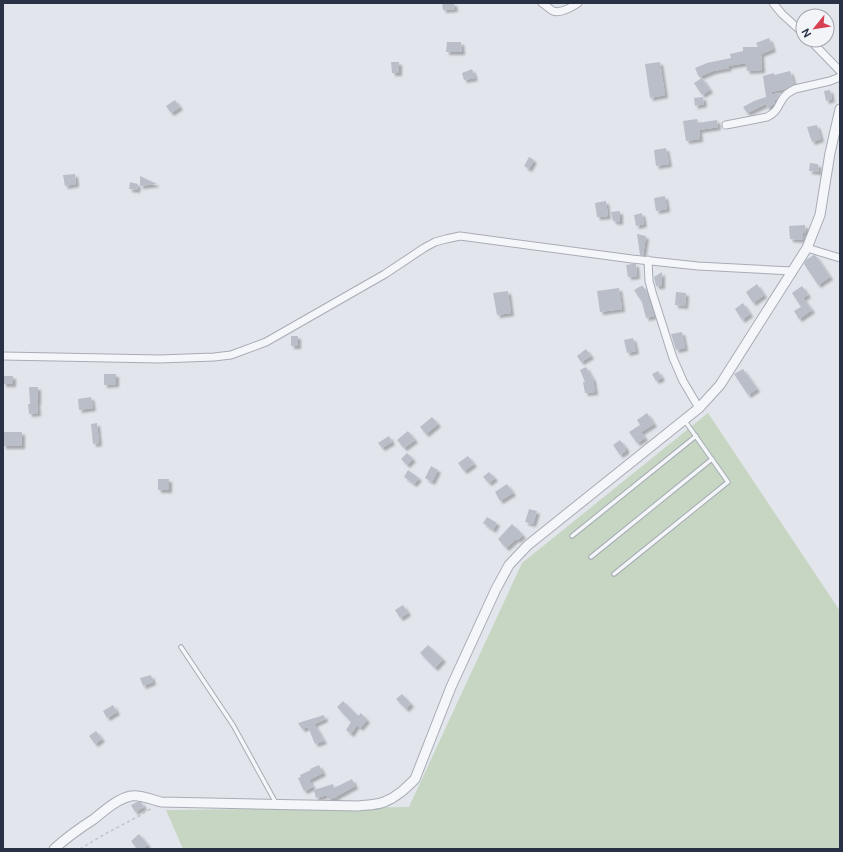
<svg xmlns="http://www.w3.org/2000/svg" width="843" height="852" viewBox="0 0 843 852" font-family="'DM Sans',sans-serif">
<defs>
<filter id="shadow"><feDropShadow dx="3" dy="3" stdDeviation="1" flood-color="#0004"/></filter>
</defs>
<rect width="100%" height="100%" fill="#e2e5eb"/>
<path fill="#c6d6c2" d="M708 413 840 611V849H183L166 810 409 807 522 563Z"/>
<g fill="#b9bec9" filter="url(#shadow)">
<path d="M442 3H454L455 9 443 10Z"/>
<path d="M769 38 773 49 761 54 762 70 747 71 746 63 728 66 729 68 713 71 699 77 695 68 707 63 731 58 730 54 743 51V47H758L756 43Z"/>
<path d="M447 42H461L462 52H446Z"/>
<path d="M391 62H399V73H392Z"/>
<path d="M660 62 665 95 650 98 645 64Z"/>
<path d="M472 69 475 78 464 80 462 73Z"/>
<path d="M790 71 794 84 785 89 771 92 772 95 779 93 780 94 777 99 774 100 775 102 774 104 767 108 766 104 747 113 743 107 754 101 766 97 763 76 774 73V75Z"/>
<path d="M702 78 710 90 702 95 694 83Z"/>
<path d="M830 90 832 99 826 101 824 91Z"/>
<path d="M703 97 704 104 695 106 694 98Z"/>
<path d="M175 100 180 107 171 113 166 106Z"/>
<path d="M697 119 698 123 717 120 718 127 699 130 700 139 686 141 683 121Z"/>
<path d="M817 125 821 139 812 142 807 127Z"/>
<path d="M666 148 669 164 656 166 654 150Z"/>
<path d="M529 157 534 160 529 169 524 166Z"/>
<path d="M810 163 818 164 819 172 809 171Z"/>
<path d="M75 174 76 184 65 186 63 175Z"/>
<path d="M140 176 157 184 140 186Z"/>
<path d="M130 182 138 184 137 190 129 189Z"/>
<path d="M665 196 667 209 656 211 654 198Z"/>
<path d="M606 201 608 216 597 217 595 203Z"/>
<path d="M620 211V222L613 221 611 212Z"/>
<path d="M642 213 644 224 636 226 634 215Z"/>
<path d="M805 225 806 233H802L803 240 790 239 789 226Z"/>
<path d="M637 234 646 236 643 255H640Z"/>
<path d="M814 255 816 256 830 277 818 285 804 264 806 260Z"/>
<path d="M632 264H636L637 276 628 277 626 265Z"/>
<path d="M662 272V286H656L654 277Z"/>
<path d="M757 284 764 295 753 303 746 292Z"/>
<path d="M641 286H643L646 291 654 316 646 318 642 302 634 290Z"/>
<path d="M802 286 808 295 803 298 812 310 799 319 794 311 801 307 792 293Z"/>
<path d="M619 288 622 309 600 312 597 291Z"/>
<path d="M508 291 511 313 497 315 493 293Z"/>
<path d="M676 292 686 293 685 306 675 305Z"/>
<path d="M743 303 750 314 742 320 735 309Z"/>
<path d="M682 332 685 348 676 350 671 334Z"/>
<rect x="291" y="336" width="7" height="10"/>
<path d="M633 338 636 351 627 353 624 340Z"/>
<path d="M586 349 591 356 581 362 577 356Z"/>
<path d="M586 367 593 379 595 392 585 393 583 382H585L580 370Z"/>
<path d="M743 369 757 389 748 395 734 374Z"/>
<path d="M658 371 662 378 656 381 652 374Z"/>
<path d="M104 374H116V384L104 385Z"/>
<rect x="3" y="376" width="10" height="8"/>
<path d="M29 387H38V402H37L38 413 29 414 28 404H30Z"/>
<path d="M91 397 93 408 79 410 78 399Z"/>
<path d="M647 413 654 424 641 432 645 438 637 443 629 432 640 425 637 420Z"/>
<path d="M432 417 438 424 426 434 420 427Z"/>
<path d="M97 423 99 443 93 444 91 424Z"/>
<path d="M408 431 415 440 404 448 397 440Z"/>
<rect x="3" y="432" width="19" height="14"/>
<path d="M389 436 392 442 382 448 378 443Z"/>
<path d="M620 440 626 448V451L620 455 613 445Z"/>
<path d="M407 453 413 459 407 465 401 459Z"/>
<path d="M468 456 474 464 464 471 458 463Z"/>
<path d="M431 466 438 470 432 482 425 478Z"/>
<path d="M408 470 419 478 414 484 404 477Z"/>
<path d="M489 472 495 478 489 483 483 477Z"/>
<rect x="158" y="479" width="11" height="11"/>
<path d="M507 484 513 493 500 501 495 492Z"/>
<path d="M529 509 537 511 533 524 525 522Z"/>
<path d="M487 517 497 523 493 530 483 523Z"/>
<path d="M512 524 523 535 518 540 516 539 506 548 498 539Z"/>
<path d="M403 605 408 613 400 618 395 610Z"/>
<path d="M428 645 443 659 435 668 420 653Z"/>
<path d="M151 675 153 682 143 686 140 678Z"/>
<path d="M402 694 411 704 406 709 396 699Z"/>
<path d="M343 701 358 716 361 713 367 720 360 728 357 725 351 734 346 730 351 722 337 707Z"/>
<path d="M113 705 117 712 107 718 103 711Z"/>
<path d="M324 715 325 719 314 724 324 741 315 744 308 727 302 729 298 723Z"/>
<path d="M96 731 102 739 95 744 89 736Z"/>
<path d="M319 765 323 773 309 780 313 787 304 791 298 778 301 777 300 775 311 770 310 769Z"/>
<path d="M352 779 355 786 337 796V797L328 799 327 795 316 798 314 790 333 784 334 788Z"/>
<path d="M137 802H141L144 807 135 812 131 805Z"/>
<path d="M139 834 148 845 142 849H137L131 841Z"/>
</g>
<g fill="none" stroke-linecap="round" stroke-linejoin="round">
<g stroke="#a7acb6" stroke-width="5.5">
<g id="service">
<path d="M572 536 696 436"/>
<path d="M591 557 712 459"/>
<path d="M614 574 728 482 685 421"/>
<path d="M181 647 233 725 276 803"/>
</g>
</g>
<g stroke="#a7acb6" stroke-width="9">
<g id="minor">
<path d="M542 3C546 5 549 9 553 11 561 14 572 7 578 3"/>
<path d="M773 3 782 14 803 33"/>
<path d="M810 40 840 71"/>
<path d="M726 125 767 117C779 111 777 106 784 97 787 93 791 91 795 89L830 81 840 77"/>
<path d="M807 248 840 258"/>
<path d="M648 260 649 281 652 292 673 358 683 381 699 408"/>
<path d="M3 356 159 359 214 357 231 355 266 342 385 274 424 248 435 242 446 239 460 236 632 259 698 266 792 271"/>
</g>
</g>
<g stroke="#a7acb6" stroke-width="11">
<path id="tertiary" d="M54 849C66 838 80 828 94 819 105 810 117 799 131 796 139 794 153 800 161 802L359 806C367 805 376 805 384 802 397 797 406 788 415 779L451 687 496 589 509 565 528 545 699 408 720 385 807 248 820 215 830 153 840 109"/>
</g>
<path stroke="#c0c3ca" stroke-width="1.5" stroke-dasharray="3 3" stroke-linecap="butt" d="M80 849 105 834 139 816 152 808"/>
<use href="#service" stroke="#f5f6f9" stroke-width="3.5"/>
<use href="#minor" stroke="#f5f6f9" stroke-width="7"/>
<use href="#tertiary" stroke="#f5f6f9" stroke-width="9"/>
</g>
<rect width="843" height="852" fill="none" stroke="#293244" stroke-width="8"/>
<g transform="translate(815 28) rotate(240)"><circle r="19" fill="#f2f4f8" stroke="#a2a6b0"/>
<path d="M0-3L7 15L0 10L-7 15Z" fill="#d74050"/>
<text y="-6" font-size="11" font-weight="bold" text-anchor="middle" fill="#293244">N</text>
</g>
</svg>
